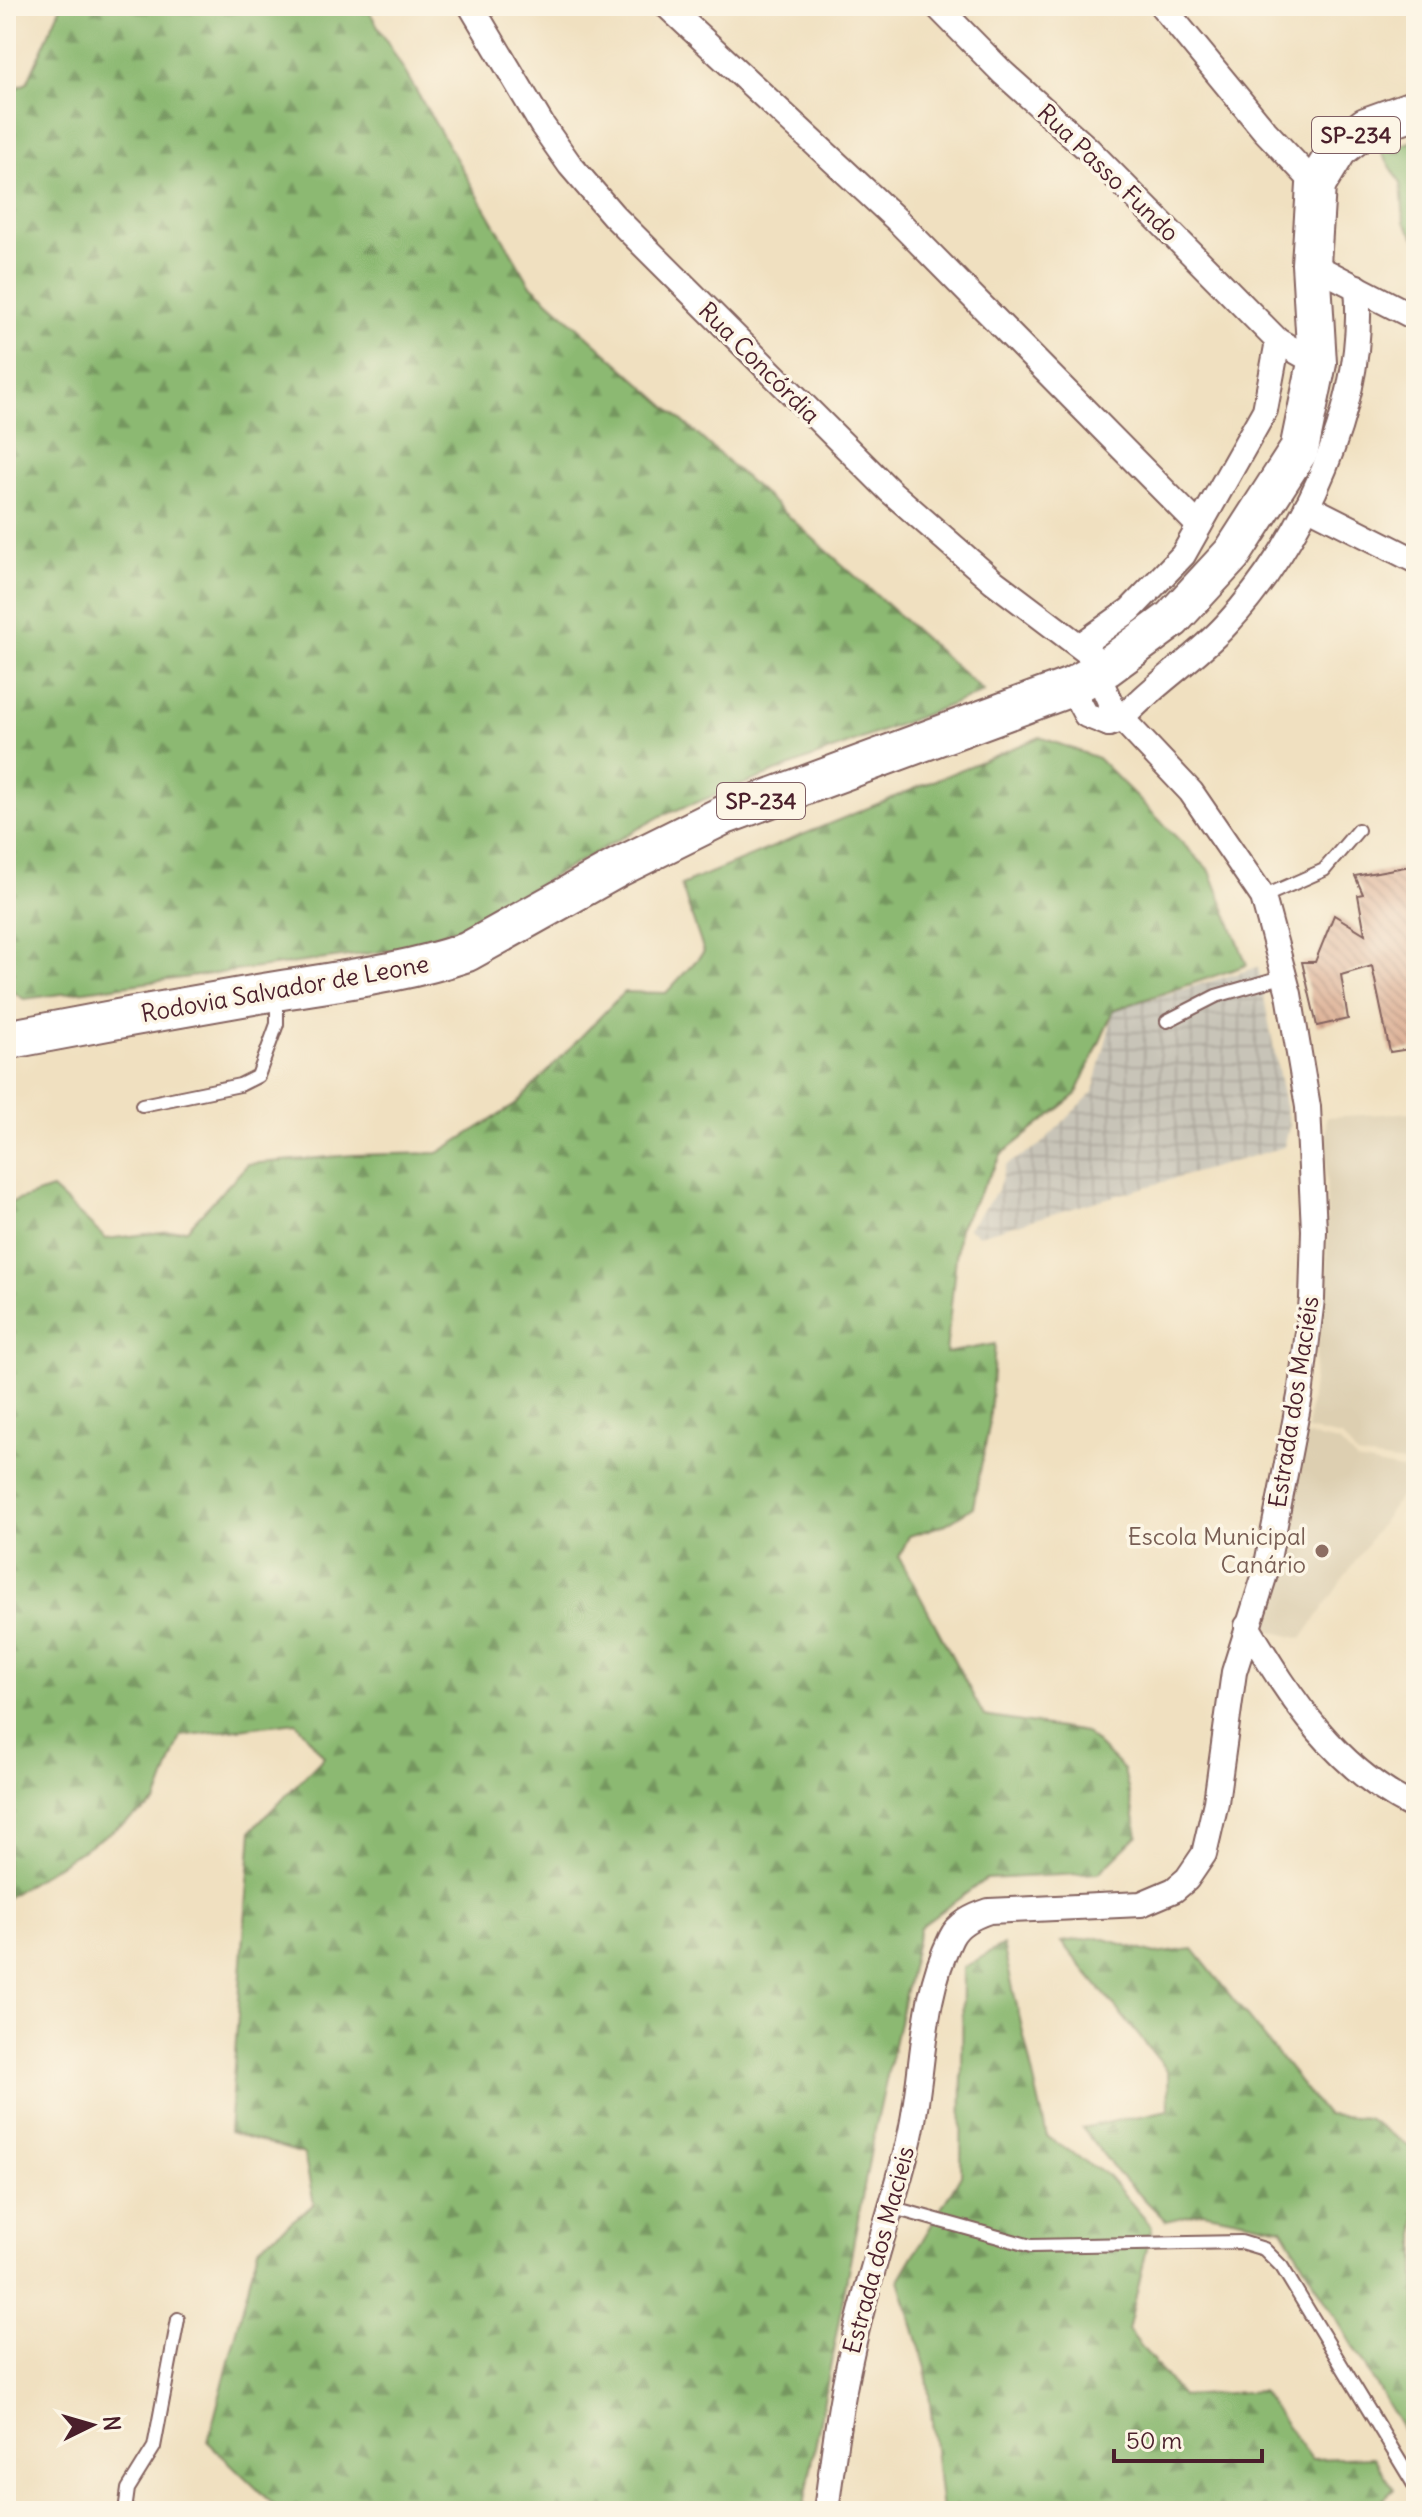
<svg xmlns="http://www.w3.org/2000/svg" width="1422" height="2517" viewBox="0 0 1422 2517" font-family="Delius,sans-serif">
<defs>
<pattern id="industrial-grid" width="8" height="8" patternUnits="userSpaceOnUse" patternTransform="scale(2)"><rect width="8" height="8" fill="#c8c4b8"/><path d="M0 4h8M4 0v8" fill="none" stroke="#ada89e"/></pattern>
<pattern id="forest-firs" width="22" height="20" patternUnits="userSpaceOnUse" patternTransform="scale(2)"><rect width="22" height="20" fill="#8cb972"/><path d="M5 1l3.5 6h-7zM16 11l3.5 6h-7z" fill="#74965e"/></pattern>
<pattern id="building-back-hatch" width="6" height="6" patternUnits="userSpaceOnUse" patternTransform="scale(2)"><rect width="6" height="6" fill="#daab90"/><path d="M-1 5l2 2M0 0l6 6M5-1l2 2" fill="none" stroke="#b38b76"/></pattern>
</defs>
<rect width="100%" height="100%" fill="#fcf5e5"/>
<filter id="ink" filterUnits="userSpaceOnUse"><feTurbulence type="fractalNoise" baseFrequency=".0125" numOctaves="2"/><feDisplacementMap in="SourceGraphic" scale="16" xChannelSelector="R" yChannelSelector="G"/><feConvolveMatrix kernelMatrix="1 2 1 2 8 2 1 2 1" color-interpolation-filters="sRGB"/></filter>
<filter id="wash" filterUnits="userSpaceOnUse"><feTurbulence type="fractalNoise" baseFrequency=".006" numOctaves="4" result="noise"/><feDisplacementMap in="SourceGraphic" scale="32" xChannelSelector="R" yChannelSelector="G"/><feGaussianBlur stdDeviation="1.8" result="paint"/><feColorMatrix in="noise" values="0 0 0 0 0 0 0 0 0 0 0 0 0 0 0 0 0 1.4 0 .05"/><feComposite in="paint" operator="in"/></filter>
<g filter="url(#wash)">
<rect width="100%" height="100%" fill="#f0e0c0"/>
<g fill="#ddcfb1">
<path d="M1416 1112V1465L1357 1456 1342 1437 1307 1430 1327 1270 1326 1117Z"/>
<path d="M1305 1435 1339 1442 1357 1461 1416 1473 1302 1639 1267 1630Z"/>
</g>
<path fill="url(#industrial-grid)" d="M1258 967 1289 1126 1284 1147 979 1235 968 1228 997 1192 1006 1165 1040 1145 1093 1092 1114 1010Z"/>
<g fill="url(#forest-firs)" stroke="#6b6c4e" stroke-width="2">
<path d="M61 6H366L530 284 984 692 661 816 466 925 394 950 24 999 6 987V93L27 83Z"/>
<path d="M1416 140V239L1404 222 1401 183 1381 152Z"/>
<path d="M1040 737 1098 758 1210 871 1247 965 1114 1010 1076 1095 1002 1154 959 1228 946 1353 995 1344 989 1426 973 1507 946 1524 909 1536 899 1557 984 1716 1085 1732 1124 1770 1138 1835 1099 1873 986 1879 920 1927 872 2144 803 2511H280L208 2442 258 2248 314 2204 304 2154 229 2132 252 1830 324 1757 296 1722 181 1736 156 1803 6 1898V1204L52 1189 106 1239 187 1229 248 1164 353 1155 438 1153 515 1105 624 992 666 993 704 952 681 885Z"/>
<path d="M1098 1937 1155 1954 1193 1949 1326 2115 1367 2118 1416 2151V2452L1282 2228 1203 2212 1166 2221 1118 2173 1082 2128 1169 2110 1168 2071 1061 1942Z"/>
<path d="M1003 1945 1047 2137 1108 2176 1152 2227 1128 2330 1181 2396 1261 2391 1311 2459 1373 2457 1394 2489 1370 2511H942L926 2368 899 2280 961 2175 963 1968Z"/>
</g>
<g id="blocks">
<path fill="url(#building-back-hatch)" d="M1416 865V1048L1390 1052 1372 966 1341 975 1348 1019 1317 1026 1302 962H1315L1334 915 1365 934 1358 895 1363 894 1355 876Z"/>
</g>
</g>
<g filter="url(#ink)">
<use href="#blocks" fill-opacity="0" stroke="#84635f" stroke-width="2"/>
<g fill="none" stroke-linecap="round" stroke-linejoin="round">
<g stroke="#84635f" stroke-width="16">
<g id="lane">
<path d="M1263 897 1324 870 1358 830"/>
<path d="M1167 1021 1216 996 1285 976"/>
<path d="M142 1105 240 1085 258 1076 277 1024V994"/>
<path d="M890 2207 1031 2246 1241 2242 1264 2249 1282 2267 1416 2488"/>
<path d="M125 2511 128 2489 154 2447 178 2319"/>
</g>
</g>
<g stroke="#84635f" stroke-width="28">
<g id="street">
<path d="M471 6 542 125 570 165 613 215 890 491 993 581 1107 667"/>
<path d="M667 6 896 219 1199 526"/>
<path d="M937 6 1003 73 1089 150 1278 341 1317 363"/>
<path d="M1162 6 1265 131 1316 185"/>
<path d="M1311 264 1416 318"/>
<path d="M1307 506 1416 561"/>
<path d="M1081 645 1130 610 1183 555 1265 410 1278 341"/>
<path d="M1097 673 1110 702 1109 724"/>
<path d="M1122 719C1153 684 1194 660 1226 625 1304 541 1367 403 1357 287"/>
<path d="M1247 1626C1291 1699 1336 1770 1416 1808"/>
<path d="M826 2511C833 2457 840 2403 852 2350 867 2280 891 2214 908 2145 925 2077 919 2002 951 1938 958 1923 974 1916 989 1911L1141 1904 1174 1890 1187 1879 1204 1854 1216 1802 1234 1672 1265 1574 1283 1484 1300 1396 1312 1299 1314 1230 1308 1107 1289 994 1263 897 1191 792 1122 719 1109 724 1086 715 1071 687"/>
</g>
</g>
<g stroke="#84635f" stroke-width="42">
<path id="primary" d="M6 1040C94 1023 182 1007 270 992 337 981 402 974 467 952L619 867 722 816 1071 687 1107 667 1172 619 1232 554 1299 450 1317 363 1311 264 1316 185 1338 149 1366 127 1416 109"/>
</g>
<use href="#lane" stroke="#fff" stroke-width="12"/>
<use href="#street" stroke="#fff" stroke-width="24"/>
<use href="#primary" stroke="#fff" stroke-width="38"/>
</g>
</g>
<circle fill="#8d6e63" stroke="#fcf5e5" stroke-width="3" cx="1322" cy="1551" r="8"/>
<g text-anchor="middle" stroke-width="7" stroke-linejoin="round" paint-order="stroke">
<g fill="#fcf5e5" stroke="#7f5f63" stroke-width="2">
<rect x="1312" y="117" width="88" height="36" rx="6"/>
<rect x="717" y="783" width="88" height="36" rx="6"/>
</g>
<g font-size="22" font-weight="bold" fill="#4a1f2b">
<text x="1356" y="143">SP-234</text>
<text x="761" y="809">SP-234</text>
</g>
<g font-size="24" fill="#4a1f2b" stroke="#fcf5e5">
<text transform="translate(1108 173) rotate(44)" y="8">Rua Passo Fundo</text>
<text transform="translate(759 363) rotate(45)" y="8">Rua Concórdia</text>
<text transform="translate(285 989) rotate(-10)" y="8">Rodovia Salvador de Leone</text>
<text transform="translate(1294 1402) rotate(-81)" y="8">Estrada dos Maciéis</text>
<text transform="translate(879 2250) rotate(-75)" y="8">Estrada dos Macieis</text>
</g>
<g font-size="24" fill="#785e54" stroke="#fcf5e5" text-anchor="end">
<text x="1306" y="1545">Escola Municipal<tspan x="1306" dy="28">Canário</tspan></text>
</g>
</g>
<rect width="1422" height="2517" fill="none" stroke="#fcf5e5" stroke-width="32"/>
<g transform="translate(92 2425) rotate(85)" stroke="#fcf5e5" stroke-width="6" paint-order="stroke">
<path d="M0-6L14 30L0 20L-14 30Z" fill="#4a1f2b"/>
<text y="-12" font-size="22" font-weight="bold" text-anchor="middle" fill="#4a1f2b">N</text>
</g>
<path d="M1114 2449v12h148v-12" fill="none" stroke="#4a1f2b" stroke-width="4"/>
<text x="1126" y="2449" font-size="24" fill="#4a1f2b" stroke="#fcf5e5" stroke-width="6" paint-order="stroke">50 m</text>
</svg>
